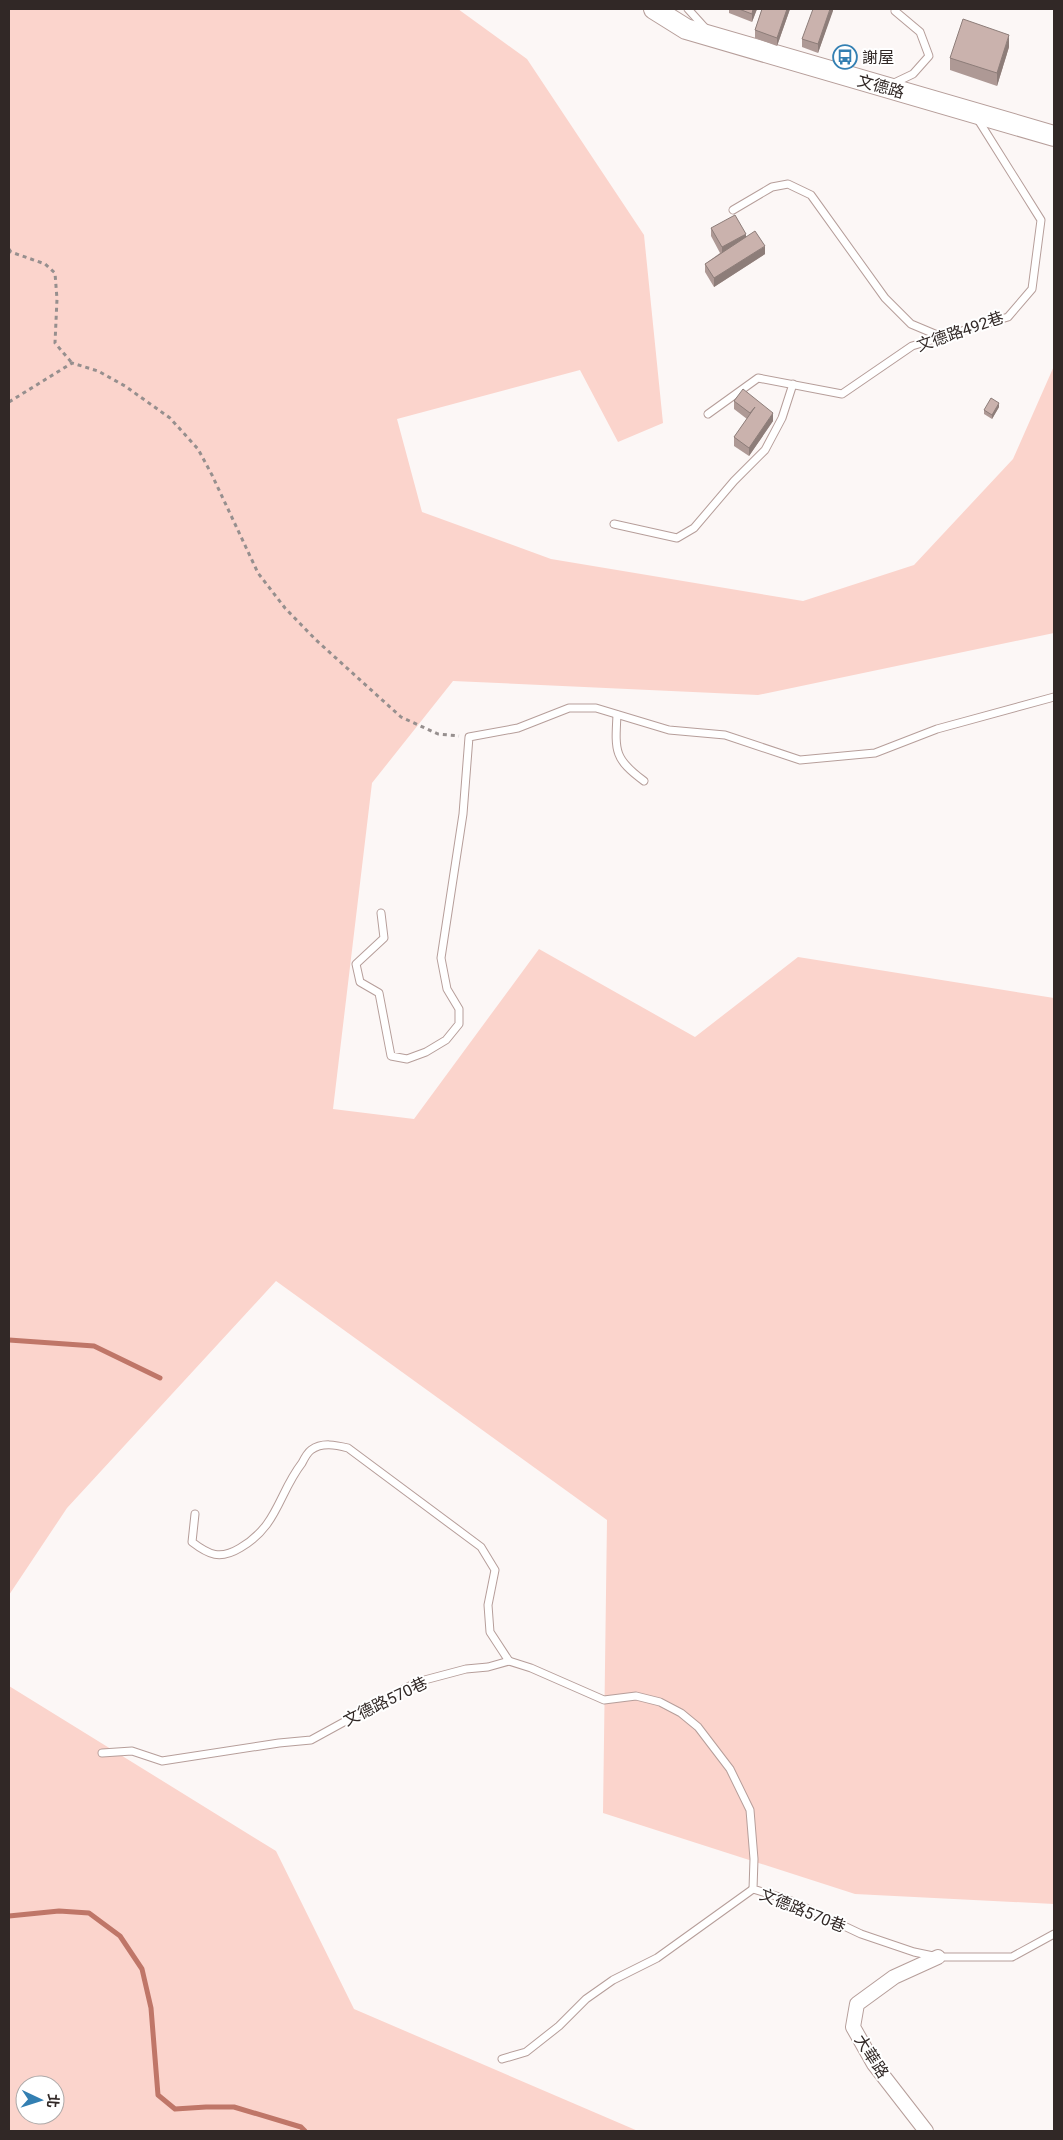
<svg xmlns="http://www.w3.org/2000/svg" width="1063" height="2140" viewBox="0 0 1063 2140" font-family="Roboto,'Noto Sans TC',sans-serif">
<rect width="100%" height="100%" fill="#fcf7f6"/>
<g fill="#fbd4cc" fill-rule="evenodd">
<path d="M9 9H458L527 59 644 235 663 423 618 442 580 370 397 419 422 512 551 559 803 601 914 565 1013 459 1054 366V633L758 695 453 681 372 783 333 1109 414 1119 539 949 695 1037 798 957 1054 998V1904L855 1894 603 1813 607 1520 276 1281 67 1508 9 1595Z"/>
<path d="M9 1686 276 1851 354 2009 638 2131H9ZM25 2085H55V2115H25Z"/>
</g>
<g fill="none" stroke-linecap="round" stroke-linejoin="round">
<g stroke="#bf7668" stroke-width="5">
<path d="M9 1340 94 1346 160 1378"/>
<path d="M9 1916 59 1911 89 1913 120 1936 142 1969 151 2008 158 2095 175 2109 206 2107H234L301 2127 305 2131"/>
</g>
<g stroke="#b69e9a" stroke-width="9">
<g id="lane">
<path d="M688 9 707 30"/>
<path d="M892 84 913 74 929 56 920 32 895 11"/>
<path d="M733 210 772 187 788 184 811 195 885 298 911 324 942 337"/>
<path d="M708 414 758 378 842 394 912 346 1008 317 1032 289 1041 220 977 118"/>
<path d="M614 524 677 538 694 528 734 481 765 450 782 418 793 384"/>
<path d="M617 715C615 751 614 759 644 781"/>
<path d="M381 913 384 938 356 964 360 982 379 993 391 1056 407 1059 426 1052 446 1040 459 1024V1009L447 989 441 958 463 814 469 737 518 728 569 708H596L669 730 725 735 800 760 875 753 937 729 1054 697"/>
<path d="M195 1514 192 1542C209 1555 220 1560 240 1548 278 1526 278 1494 302 1463 304 1459 307 1453 311 1450 322 1442 336 1445 348 1448L481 1547 495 1570 488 1605 490 1632 509 1661"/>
<path d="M102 1753 132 1751 162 1761 279 1743 311 1740 417 1682 466 1669 488 1667 509 1661 531 1668 604 1700 636 1696 660 1702 681 1713 698 1727 730 1769 750 1810 754 1859 753 1889 789 1900 861 1934 914 1952 938 1957H1012L1054 1934"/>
<path d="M502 2059 526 2052 559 2026 586 1999 613 1980 657 1958 753 1889"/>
</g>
</g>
<g stroke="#b69e9a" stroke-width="16">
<path id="street" d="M926 2131 874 2064 853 2027 857 2004 894 1977 938 1957"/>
</g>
<g stroke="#b69e9a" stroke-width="22">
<path id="secondary" d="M654 9 686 29 1054 136"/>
</g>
<g stroke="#968f8e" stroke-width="3" stroke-dasharray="4 4" stroke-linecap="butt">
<path d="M9 249 11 252 45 264 55 273 57 299 55 343 72 363"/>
<path d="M9 402 72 363 98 371 125 386 170 418 198 449 212 475 258 573 285 608 316 640 401 717 438 734 459 736"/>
</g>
<use href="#lane" stroke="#fff" stroke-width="7"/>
<use href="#street" stroke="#fff" stroke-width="14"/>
<use href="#secondary" stroke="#fff" stroke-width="20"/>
</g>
<g fill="#ae9995">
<path d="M729 9H757L752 22 729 13Z"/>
<path d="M762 9H790L777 46 755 38V30Z"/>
<path d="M833 9 818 53 802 47V39Z"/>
<path d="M1009 47 997 86 950 70V58Z"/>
<path d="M711 228 746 237 765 254 714 287 705 272V264L720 253 711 236Z"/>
<path d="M734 401 773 421 749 456 734 446V437L747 419 734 409Z"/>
<path d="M999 407 992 419 984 414V410Z"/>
</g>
<g fill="#8d7d79">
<path d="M753 9H757L752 22V14Z"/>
<path d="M787 9H790L777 46V38Z"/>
<path d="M830 9H833V11L818 53V44Z"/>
<path d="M1009 35V47L997 86V73Z"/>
<path d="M746 234V243L722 256V247Z"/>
<path d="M765 246V254L714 287V278Z"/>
<path d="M999 403V407L992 419V415Z"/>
<path d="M773 413V421L749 456V448Z"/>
</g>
<g fill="#cab2ad" stroke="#8d7d79">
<path d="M739 9H753L752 14Z"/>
<path d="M762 9H787L777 38 755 30Z"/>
<path d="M813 9H830L818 44 802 39Z"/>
<path d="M963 19 1009 35 997 73 950 58Z"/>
<path d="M735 215 746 234 722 247 711 228Z"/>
<path d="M755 231 765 246 714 278 705 264Z"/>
<path d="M743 389 773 413 749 448 734 437 755 407 750 413 734 401Z"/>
<path d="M991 398 999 403 992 415 984 410Z"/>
</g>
<defs>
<g id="bus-ring" transform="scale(1.25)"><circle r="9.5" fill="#fff" stroke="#337fb2" stroke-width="1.5"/><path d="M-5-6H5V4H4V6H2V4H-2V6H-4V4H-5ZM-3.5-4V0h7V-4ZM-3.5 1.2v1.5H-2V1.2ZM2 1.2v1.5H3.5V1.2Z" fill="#337fb2"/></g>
</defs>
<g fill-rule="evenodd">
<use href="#bus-ring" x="845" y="57"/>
</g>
<g text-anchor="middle" stroke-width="4" stroke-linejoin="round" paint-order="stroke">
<g font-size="16" fill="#312826" stroke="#fff" text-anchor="start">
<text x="862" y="63">謝屋</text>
</g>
<g font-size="16" fill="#312826" stroke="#fff">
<text transform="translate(881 86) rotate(16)" y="6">文德路</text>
<text transform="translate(960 331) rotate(-19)" y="6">文德路492巷</text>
<text transform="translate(385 1701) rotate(-26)" y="6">文德路570巷</text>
<text transform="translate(803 1910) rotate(22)" y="6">文德路570巷</text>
<text transform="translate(872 2056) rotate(57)" y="6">大華路</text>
</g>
</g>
<rect width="1063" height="2140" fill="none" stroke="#312826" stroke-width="20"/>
<g transform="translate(40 2100) rotate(94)"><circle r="24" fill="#ffffff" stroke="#ada9a8"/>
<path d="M0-4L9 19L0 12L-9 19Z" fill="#337fb2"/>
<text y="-8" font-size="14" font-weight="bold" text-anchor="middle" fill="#312826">北</text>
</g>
</svg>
